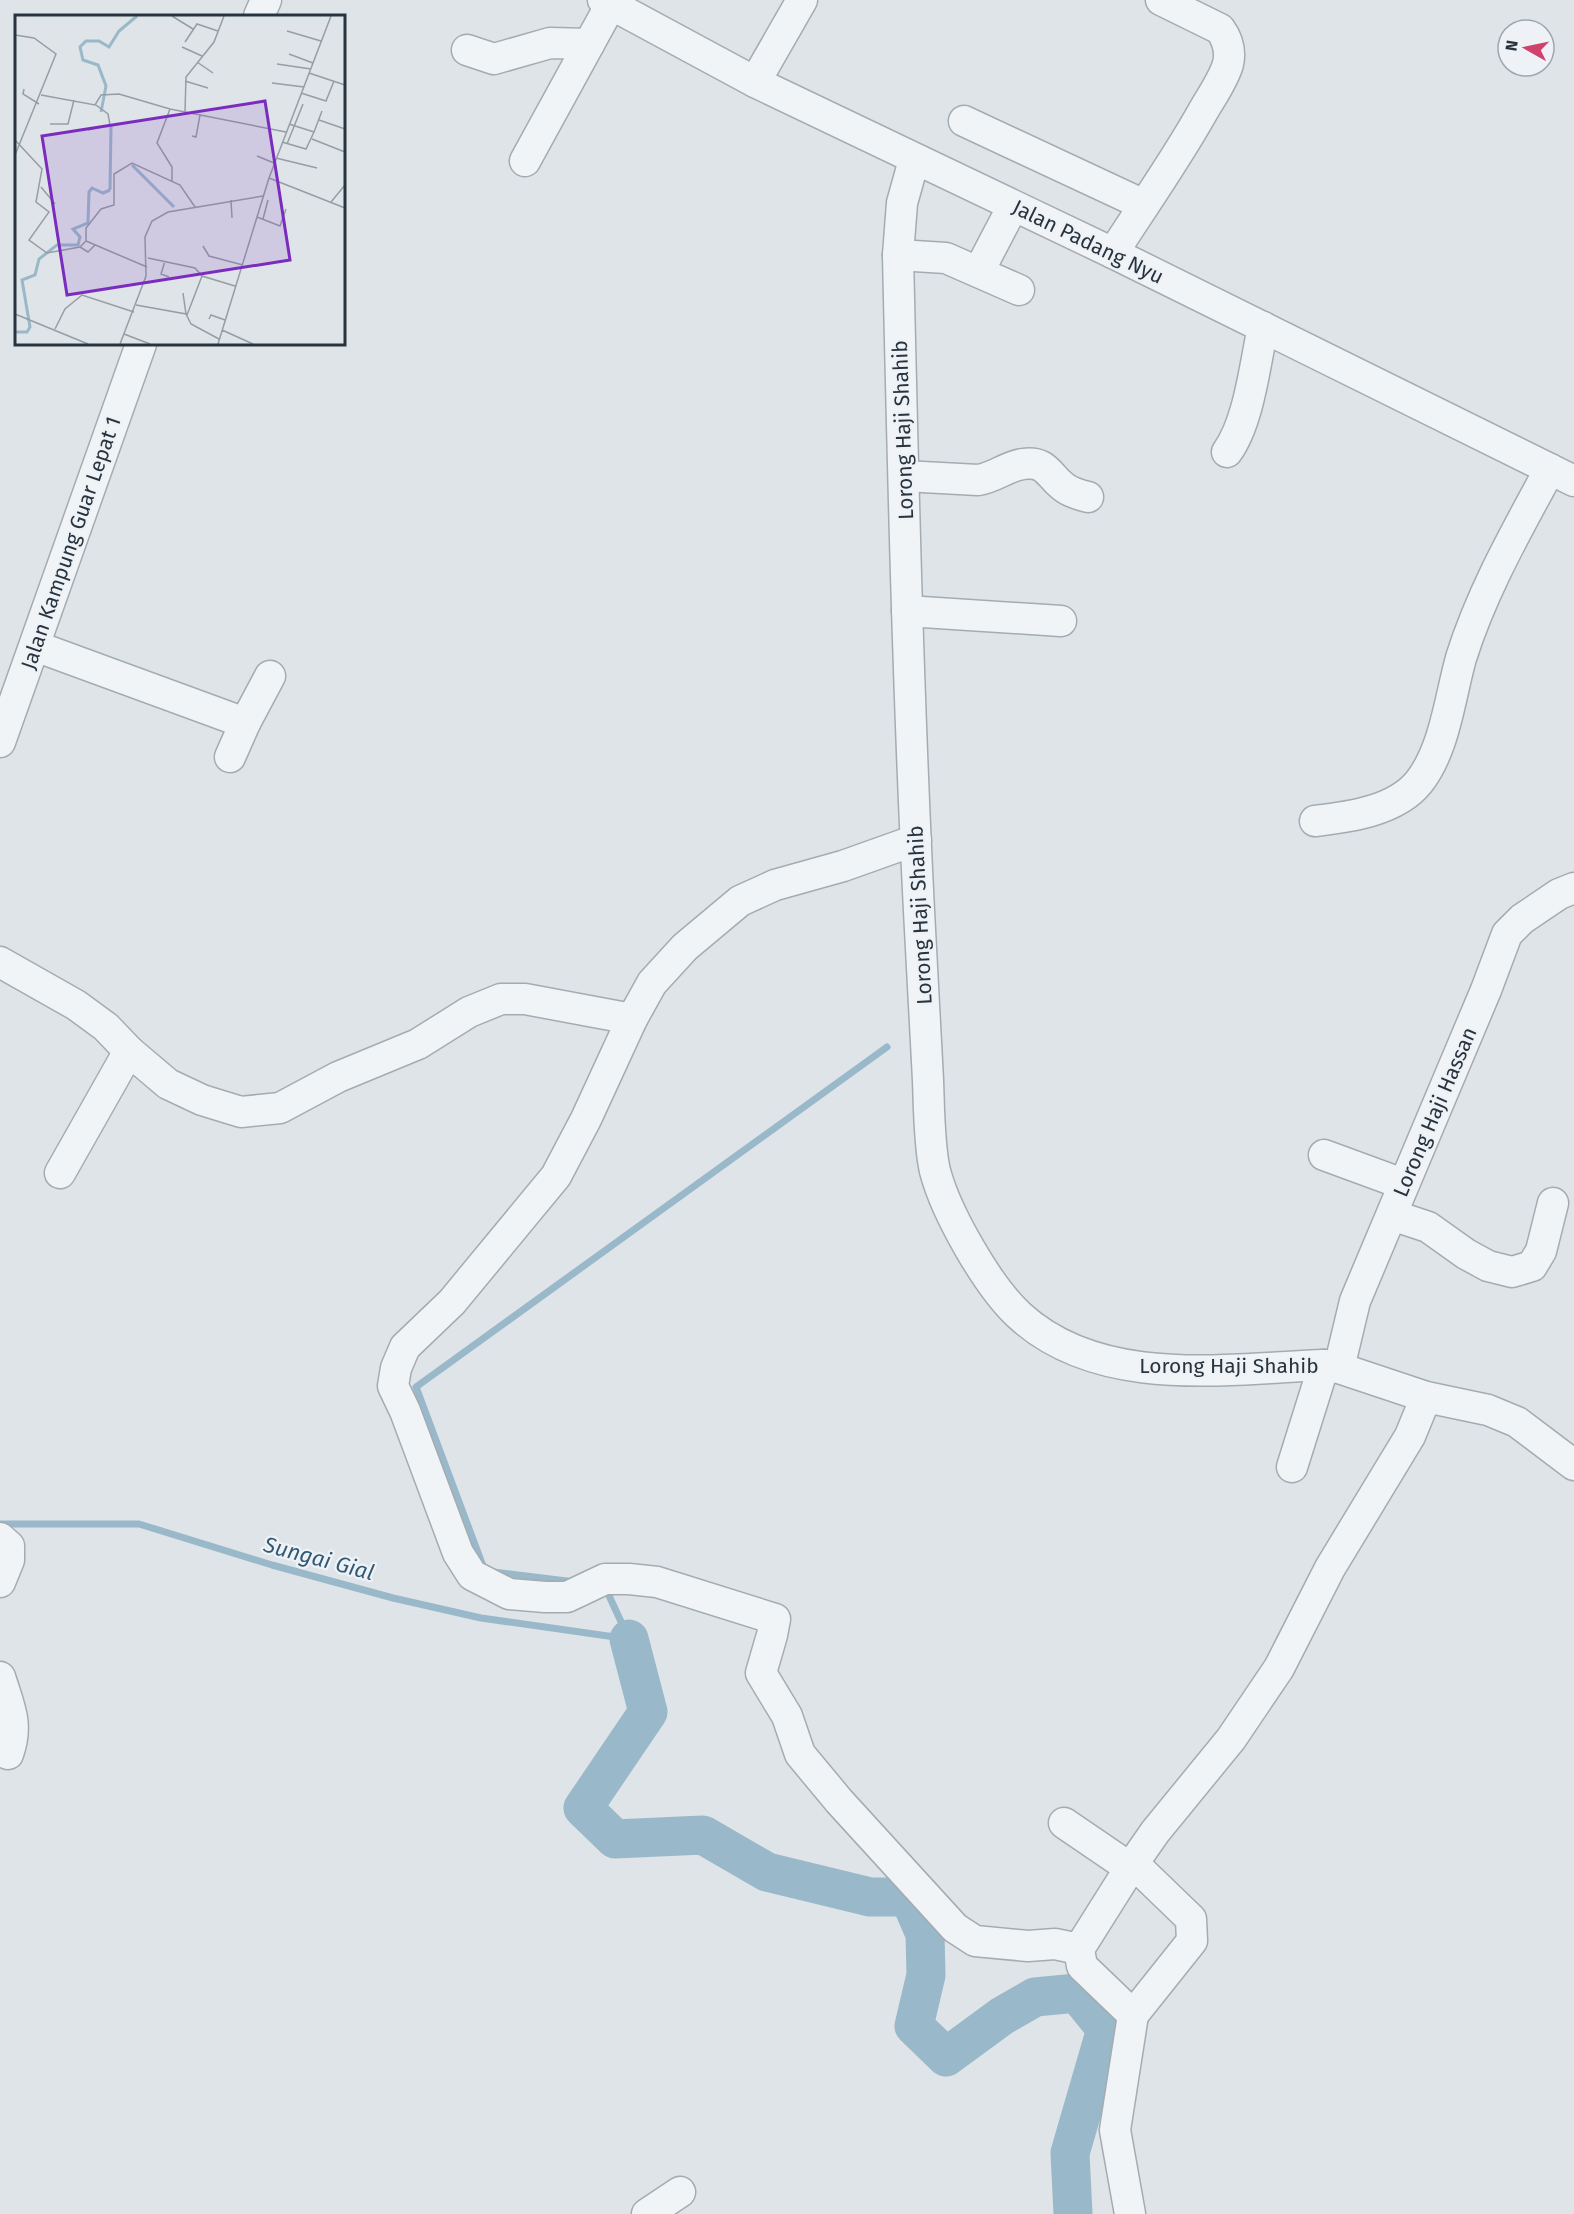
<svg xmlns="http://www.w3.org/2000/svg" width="1574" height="2214" viewBox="0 0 1574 2214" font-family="'Fira Sans',sans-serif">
<rect width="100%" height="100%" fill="#dfe4e8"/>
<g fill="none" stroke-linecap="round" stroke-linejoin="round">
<g stroke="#99b8c9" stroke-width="7">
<path d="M0 1524H139L272 1565 393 1598 481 1618 629 1639"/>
<path d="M483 1566 416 1387 887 1047"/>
<path d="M493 1572 575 1582"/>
<path d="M605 1587 629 1639"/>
</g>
<path stroke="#99b8c9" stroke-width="39" d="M629 1639 648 1712 583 1808 615 1839 703 1835 767 1872 870 1897H909L925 1934 926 1975 914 2026 946 2057 1002 2016 1035 1997 1077 1993 1106 2029 1070 2153 1073 2214"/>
<g stroke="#a4acb2" stroke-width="33">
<g id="minor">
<path d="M603 0 755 82 1113 253 1574 481"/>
<path d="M259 16 266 0"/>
<path d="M467 50 494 59 550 43 589 44"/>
<path d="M755 82 802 0"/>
<path d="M964 121 1144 205"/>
<path d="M914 160 902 203 898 255C903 474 908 692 919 911 922 967 925 1023 928 1080 929 1106 929 1146 935 1171 946 1213 988 1287 1020 1316 1100 1389 1225 1369 1324 1365L1339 1368 1426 1397 1488 1410 1517 1422 1574 1465"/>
<path d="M525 161 611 4"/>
<path d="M1113 253C1143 206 1175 161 1202 113 1211 97 1223 81 1228 64 1231 51 1228 40 1220 29L1161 0"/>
<path d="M898 255 946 258 1019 290"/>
<path d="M979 271 1013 206"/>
<path d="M1227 452C1249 422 1255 364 1263 327"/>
<path d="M904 476 978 480C994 478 1007 466 1023 464 1047 460 1049 477 1065 488 1072 493 1080 495 1088 497"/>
<path d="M907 611 1061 621"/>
<path d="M35 646 245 723 230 757"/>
<path d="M245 723 270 676"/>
<path d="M0 742 141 344"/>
<path d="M1315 821C1349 817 1396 811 1419 782 1445 749 1450 697 1461 658 1482 591 1517 530 1550 469"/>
<path d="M916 840 843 866 775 885 740 901 685 947 652 983 632 1019 586 1119 556 1176 452 1302 405 1347 396 1368 393 1386 405 1411 458 1553 472 1575 509 1594 545 1597H567L605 1579H629L657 1582 775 1619 772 1635 761 1673 787 1716 800 1754 839 1801 955 1928 975 1941 1028 1946 1055 1944 1079 1949"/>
<path d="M0 962 76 1005 106 1027 129 1051 168 1084 202 1100 241 1112 280 1108 338 1077 418 1044 469 1012 501 999H525L632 1019"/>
<path d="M1324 1155 1403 1184"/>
<path d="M60 1173 129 1051"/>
<path d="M1392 1215 1428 1227 1466 1254 1488 1266 1512 1272 1532 1266 1541 1251 1553 1203"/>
<path d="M1339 1368 1355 1301 1486 990 1507 934 1522 919 1559 894 1574 888"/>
<path d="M1292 1467 1324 1365"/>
<path d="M0 1538 9 1546V1560L0 1582"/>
<path d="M0 1677C9 1706 19 1724 8 1754"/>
<path d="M1064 1823 1130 1868"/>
<path d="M1133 1863 1191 1919 1192 1941 1133 2015"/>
<path d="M647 2214 680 2192"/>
<path d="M1130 2214 1115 2130 1133 2015 1082 1966 1079 1949 1130 1868 1155 1832 1231 1739 1279 1668 1330 1568 1410 1436 1426 1397"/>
</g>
</g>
<use href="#minor" stroke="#f1f4f6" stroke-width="30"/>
</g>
<g text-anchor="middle" stroke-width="4.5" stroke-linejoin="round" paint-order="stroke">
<g font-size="21" fill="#27343f" stroke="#eef2f6">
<text transform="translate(1088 242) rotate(26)" y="7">Jalan Padang Nyu</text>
<text transform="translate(903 430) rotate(-92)" y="7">Lorong Haji Shahib</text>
<text transform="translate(71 543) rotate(-71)" y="7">Jalan Kampung Guar Lepat 1</text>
<text transform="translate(920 915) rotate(-93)" y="7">Lorong Haji Shahib</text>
<text transform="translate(1435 1112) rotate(-67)" y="7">Lorong Haji Hassan</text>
<text x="1229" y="1373">Lorong Haji Shahib</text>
</g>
<g font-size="22" font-style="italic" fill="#315974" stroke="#eef2f6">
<text transform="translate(319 1558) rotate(15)" y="8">Sungai Gial</text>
</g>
</g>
<g transform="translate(15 15)">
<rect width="330" height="330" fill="#dfe4e8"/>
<path fill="none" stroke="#99b8c9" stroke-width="3" d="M86 97 91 71 83 50 68 45 65 32 71 26H84L94 32 104 16 122 1M117 150 159 192M95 175 96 111M0 317H12L15 312 7 265 20 260 24 244 42 230H63L65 222 58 214 73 208 74 177 77 173 88 178 95 175"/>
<path fill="none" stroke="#959ea4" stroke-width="1.5" d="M157 1 178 14M272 16 306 26M0 20 19 23 41 39 0 140M170 27 182 9 203 16M167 32 187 41M274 39 298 48M182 47 198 58M262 49 296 54M294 58 330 70M170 66 193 73M257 68 289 72M9 74 8 79 24 89M286 78 311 86 319 66M26 80 80 90 86 80 104 79 155 94 271 117M155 94 142 128 157 152V166M170 97 171 62 199 27 209 1M304 105 330 114M35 109H53L59 85M73 115 95 110 93 99 81 90M299 117 307 96M177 121 181 122 185 100M297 124 330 137M0 125 27 154 21 187 34 197 14 225 32 238 65 232 71 226 132 252M267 127 291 134 299 117 274 109M272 129 288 89M242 141 259 148M261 143 302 153M254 163 330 193M26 172 40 189M216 185 217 203M316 187 330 170M242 202 265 211 271 194M248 204 253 185M71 226V213L86 194 99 190V159L117 148 165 170 180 192M188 231 194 241 228 250M65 232 73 237 80 230M133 243 180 253 187 261 220 271M150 246 146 259 154 262M168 278 171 299M121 290 171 299 176 309 204 324M0 299 73 329M172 300 187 261M194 304 196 300 210 305M40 314 50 294 67 280 119 297M207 315 238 329M109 319 135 329M105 329 131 261 130 222 137 206 153 197 248 181M203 329 254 163 316 1"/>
<path fill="#7b2cbf" fill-opacity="0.15" stroke="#7b2cbf" stroke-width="3" d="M250 86 275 245 52 280 27 121Z"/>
<rect width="330" height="330" fill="none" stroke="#27343f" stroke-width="3"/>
</g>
<g transform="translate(1526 48) rotate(279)"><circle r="28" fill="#eef2f6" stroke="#9ea6ad" stroke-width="1.5"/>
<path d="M0-4.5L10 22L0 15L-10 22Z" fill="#d0416c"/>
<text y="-9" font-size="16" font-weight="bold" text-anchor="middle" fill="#27343f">N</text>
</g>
</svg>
